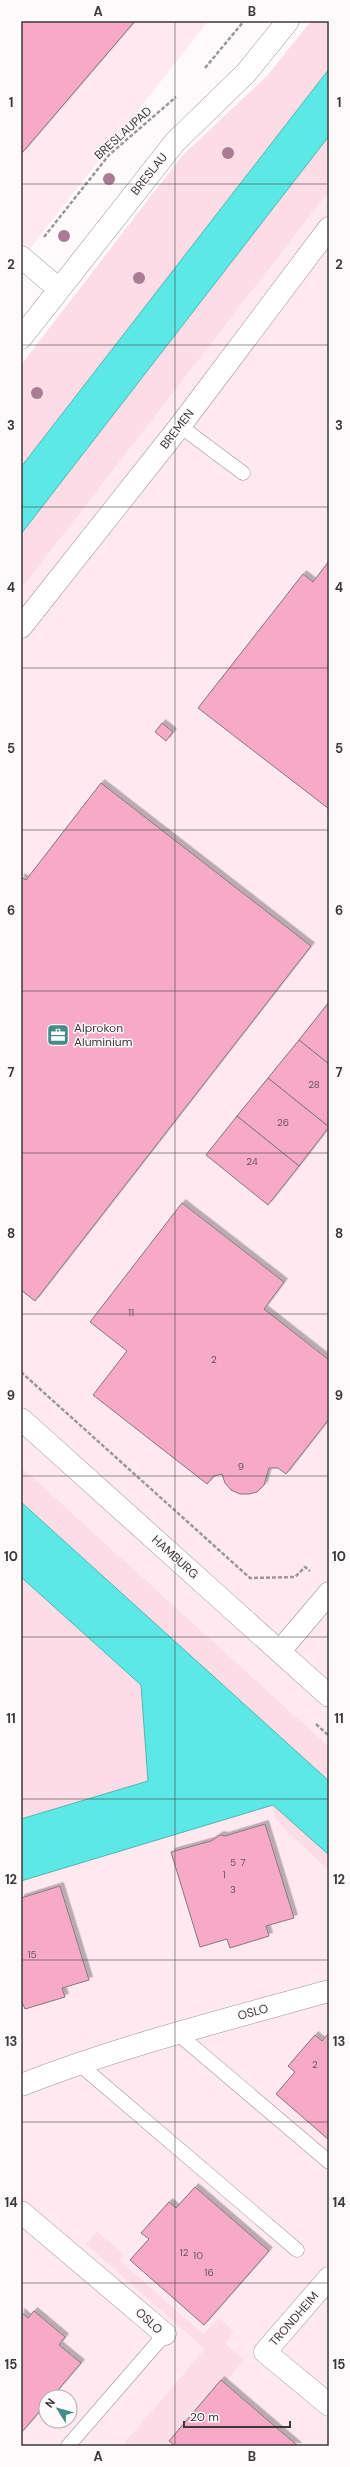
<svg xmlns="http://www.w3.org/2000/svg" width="350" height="2467" viewBox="0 0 350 2467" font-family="'DM Sans',sans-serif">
<defs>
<filter id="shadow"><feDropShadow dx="3.5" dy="-3.5" stdDeviation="0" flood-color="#0004"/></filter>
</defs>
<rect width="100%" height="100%" fill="#fef9fb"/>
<g fill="#ffe9f1" fill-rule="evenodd">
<path d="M21 21H208L21 260Z"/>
<path d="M329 109V2446H21V502ZM46 2397H70V2421H46Z"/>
</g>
<g fill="#fbdce7">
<path d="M311 21H329V69L21 467V365L181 157 267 76Z"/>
<path d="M329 136V191L21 589V534Z"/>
<path d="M21 1467 329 1747V1781L21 1502Z"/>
<path d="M21 1577 141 1685 148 1781 21 1819Z"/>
<path d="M273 1805 329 1855V1871L275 1819Z"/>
<path d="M97 2231 124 2255 120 2261 203 2334 219 2318 234 2332 225 2343 244 2360 226 2381 221 2380 166 2446H122L205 2349 86 2244Z"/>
</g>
<g fill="#5ce9e6" stroke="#52b4b2">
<path d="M329 69V136L21 534V467Z"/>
<path d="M21 1502 329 1781V1855L273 1805 21 1881V1819L148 1781 141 1685 21 1577Z"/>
</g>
<g fill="#f6aac8" stroke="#83777c" filter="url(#shadow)">
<path d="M21 21H135L22 153 21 152Z"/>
<path d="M329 561V809L198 708 303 574 313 582Z"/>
<path d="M162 723 173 732 166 741 155 732Z"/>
<path d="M101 783 311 946 35 1301 21 1290V877L26 880Z"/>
<path d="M329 1002V1064L299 1040Z"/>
<path d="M299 1040 329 1064V1127L268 1078Z"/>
<path d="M268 1078 329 1127 299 1166 237 1116Z"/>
<path d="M237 1116 299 1166 268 1205 206 1155Z"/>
<path d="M182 1203 284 1282 264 1309 329 1360V1419L286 1474 278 1468H269L264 1485 257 1492 249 1494H240L231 1490 225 1483 222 1474 214 1476 207 1484 93 1395 127 1351 90 1322Z"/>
<path d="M265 1824 294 1918 266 1926 269 1936 230 1948 227 1939 200 1947 171 1852 211 1841 220 1835 225 1836Z"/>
<path d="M60 1886 89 1980 62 1988 65 1997 25 2009 21 2000V1898Z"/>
<path d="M329 2033V2140L276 2094 295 2072 288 2066 315 2035 322 2041Z"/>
<path d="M195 2187 269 2251 204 2325 130 2260 149 2239 141 2233 169 2202 176 2208Z"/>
<path d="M34 2311 65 2337 59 2345 81 2363 52 2397H46V2404L21 2433V2312L28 2318Z"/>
<path d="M221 2380 250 2405 298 2446H175L169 2441Z"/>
</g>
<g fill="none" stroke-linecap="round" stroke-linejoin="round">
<g stroke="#9e9296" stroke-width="15">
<g id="service">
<path d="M180 426 243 473"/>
<path d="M177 2033 329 2162"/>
<path d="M78 2063 297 2250"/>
<path d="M68 2446 165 2334"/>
</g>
</g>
<g stroke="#9e9296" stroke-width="23">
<g id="minor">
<path d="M21 257 59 289"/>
<path d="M21 627 180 426 329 228"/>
<path d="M21 1419 329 1696"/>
<path d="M280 1651 329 1593"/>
<path d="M21 2085C121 2046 225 2020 329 1991"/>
<path d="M21 2212 165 2334"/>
<path d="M329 2278 265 2352 329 2405"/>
</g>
</g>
<g stroke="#9e9296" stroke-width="23">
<path id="tertiary" d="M21 338 175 142 246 73 288 21"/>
</g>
<g stroke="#9c9799" stroke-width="2.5" stroke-dasharray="4 2" stroke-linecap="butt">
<path d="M205 68 244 21"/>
<path d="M44 237 109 155 176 97"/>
<path d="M21 1372 250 1578 295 1577 305 1567 310 1571"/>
<path d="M316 1724 329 1736"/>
</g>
<use href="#service" stroke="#fff" stroke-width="14"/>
<use href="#minor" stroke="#fff" stroke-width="22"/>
<use href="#tertiary" stroke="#fff" stroke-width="22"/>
</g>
<g fill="#aa7c94">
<circle cx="228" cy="153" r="6"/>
<circle cx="109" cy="179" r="6"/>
<circle cx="64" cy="236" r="6"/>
<circle cx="139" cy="278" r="6"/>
<circle cx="37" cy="393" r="6"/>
</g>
<path fill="none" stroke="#3c3739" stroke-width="1" stroke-opacity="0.55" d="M175 21V2446M21 184H329M21 345H329M21 507H329M21 668H329M21 830H329M21 991H329M21 1153H329M21 1314H329M21 1476H329M21 1637H329M21 1799H329M21 1960H329M21 2122H329M21 2283H329"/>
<defs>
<g id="office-square" transform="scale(1.15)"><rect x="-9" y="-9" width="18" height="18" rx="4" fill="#448c8a" stroke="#fef9fb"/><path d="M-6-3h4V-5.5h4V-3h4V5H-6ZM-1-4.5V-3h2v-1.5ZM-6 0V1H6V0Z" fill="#fff"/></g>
</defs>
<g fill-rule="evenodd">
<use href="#office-square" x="58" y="1035"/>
</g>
<g text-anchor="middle" stroke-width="3" stroke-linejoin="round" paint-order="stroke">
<g font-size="10" fill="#6a545d">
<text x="314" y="1088">28</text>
<text x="283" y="1126">26</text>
<text x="252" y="1165">24</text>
<text x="131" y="1316">11</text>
<text x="214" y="1363">2</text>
<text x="241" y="1470">9</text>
<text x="233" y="1866">5</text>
<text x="243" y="1866">7</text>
<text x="224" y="1878">1</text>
<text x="233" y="1893">3</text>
<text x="32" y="1958">15</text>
<text x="315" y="2068">2</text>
<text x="184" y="2256">12</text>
<text x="198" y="2259">10</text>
<text x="209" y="2276">16</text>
</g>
<g font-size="12" fill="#3c3739" stroke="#fef9fb">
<text transform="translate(123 133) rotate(-42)" y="4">BRESLAUPAD</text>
<text transform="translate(149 174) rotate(-51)" y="4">BRESLAU</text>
<text transform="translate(177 429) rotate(-52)" y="4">BREMEN</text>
<text transform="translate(175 1557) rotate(42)" y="4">HAMBURG</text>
<text transform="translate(253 2012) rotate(-15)" y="4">OSLO</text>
<text transform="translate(294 2319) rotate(-49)" y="4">TRONDHEIM</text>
<text transform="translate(149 2321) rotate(42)" y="4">OSLO</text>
</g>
<g font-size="12" fill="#3c3739" stroke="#fef9fb" text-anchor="start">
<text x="74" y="1032">Alprokon<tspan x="74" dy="14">Aluminium</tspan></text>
</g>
</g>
<rect width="350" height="2467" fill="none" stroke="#fef9fb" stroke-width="44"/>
<g transform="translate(58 2409) rotate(307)"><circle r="19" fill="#fef9fb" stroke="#b0abad"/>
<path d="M0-3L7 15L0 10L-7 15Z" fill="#448c8a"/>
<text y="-6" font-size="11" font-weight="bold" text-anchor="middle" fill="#3c3739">N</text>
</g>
<path d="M184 2421v6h106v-6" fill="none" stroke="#3c3739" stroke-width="2"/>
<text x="190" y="2421" font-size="12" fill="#3c3739" stroke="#fef9fb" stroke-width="3" paint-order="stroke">20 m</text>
<rect x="22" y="22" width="306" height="2423" fill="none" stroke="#3c3739" stroke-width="1.5"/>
<g font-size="13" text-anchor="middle" font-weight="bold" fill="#3c3739">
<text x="98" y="16">A</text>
<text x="252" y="16">B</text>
<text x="11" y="107">1</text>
<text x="339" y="107">1</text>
<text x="11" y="269">2</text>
<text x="339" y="269">2</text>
<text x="11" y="430">3</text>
<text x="339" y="430">3</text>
<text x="11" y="592">4</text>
<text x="339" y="592">4</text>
<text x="11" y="753">5</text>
<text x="339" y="753">5</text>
<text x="11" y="915">6</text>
<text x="339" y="915">6</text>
<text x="11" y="1077">7</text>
<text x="339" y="1077">7</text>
<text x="11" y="1238">8</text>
<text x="339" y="1238">8</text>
<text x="11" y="1400">9</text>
<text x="339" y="1400">9</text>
<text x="11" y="1561">10</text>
<text x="339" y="1561">10</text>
<text x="11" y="1723">11</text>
<text x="339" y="1723">11</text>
<text x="11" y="1884">12</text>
<text x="339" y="1884">12</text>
<text x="11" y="2046">13</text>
<text x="339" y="2046">13</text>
<text x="11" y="2207">14</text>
<text x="339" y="2207">14</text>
<text x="11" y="2369">15</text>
<text x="339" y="2369">15</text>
<text x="98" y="2461">A</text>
<text x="252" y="2461">B</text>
</g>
</svg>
